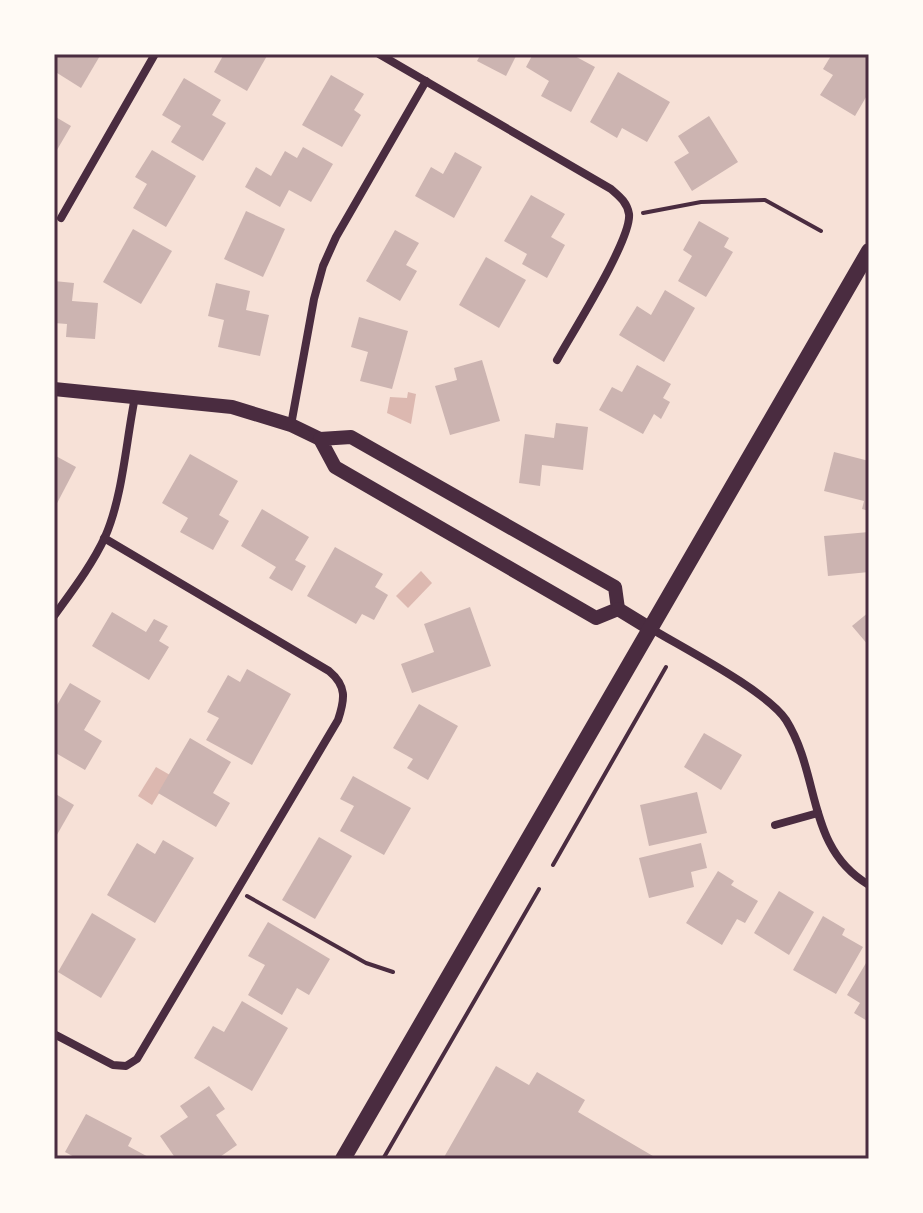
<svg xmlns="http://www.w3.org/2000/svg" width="923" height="1213" viewBox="0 0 923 1213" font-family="'Roboto Condensed',sans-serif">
<rect width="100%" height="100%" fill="#f7e1d7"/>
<g fill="#dcb8b0">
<path d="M408 392 416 394 411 424 387 413 390 397 407 398Z"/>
<path d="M421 571 432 583 408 608 396 596Z"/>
<path d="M156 767 170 775 152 805 138 796Z"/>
</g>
<g fill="#ccb4b1">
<path d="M54 54H101L81 88 54 71Z"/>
<path d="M224 54H268L247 91 214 72Z"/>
<path d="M481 54H517L506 76 477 61Z"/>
<path d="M533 54H571L595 67 571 112 541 96 549 81 526 67Z"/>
<path d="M832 54H869V92L855 116 820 95 833 75 823 69Z"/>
<path d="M618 72 670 102 647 142 622 128 617 138 590 122Z"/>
<path d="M331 75 364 94 354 110 361 115 342 147 302 125Z"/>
<path d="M184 78 221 100 212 115 226 123 203 161 171 142 181 126 162 115Z"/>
<path d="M54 116 71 126 54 155Z"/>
<path d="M709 116 738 162 692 191 674 162 689 153 678 136Z"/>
<path d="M303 147 333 164 311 202 289 190 280 207 245 187 256 167 271 176 285 151 297 158Z"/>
<path d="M152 150 196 176 166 227 133 208 147 184 135 177Z"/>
<path d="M455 152 482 167 454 218 415 196 431 167 443 174Z"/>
<path d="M531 195 565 214 551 237 565 245 547 278 522 264 527 254 504 241Z"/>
<path d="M246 211 285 229 263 277 224 259Z"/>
<path d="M699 221 729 238 724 247 733 252 706 297 678 281 692 256 683 250Z"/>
<path d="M133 229 172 251 141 304 103 282Z"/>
<path d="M395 230 419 243 406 265 417 271 400 301 366 281Z"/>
<path d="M486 257 526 280 499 328 459 305Z"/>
<path d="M54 281 74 283 72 301 98 303 95 339 66 337 67 324 54 323Z"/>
<path d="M216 283 250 291 246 310 269 315 260 356 218 347 224 320 208 316Z"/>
<path d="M665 290 695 308 664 362 619 335 637 306 651 315Z"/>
<path d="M359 317 408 331 392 389 360 381 368 352 351 347Z"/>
<path d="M482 360 500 421 450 435 435 386 457 380 454 368Z"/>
<path d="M637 365 671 384 663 398 670 402 661 419 654 414 643 434 599 410 612 387 622 392Z"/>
<path d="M556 423 588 427 583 470 542 465 540 486 519 483 525 434 554 438Z"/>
<path d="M834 452 869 461V511L862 509 864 501 824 491Z"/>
<path d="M190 454 238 481 219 515 229 521 213 550 180 532 188 518 162 503Z"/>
<path d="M54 455 76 467 54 509Z"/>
<path d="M262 509 309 537 295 560 306 566 292 591 269 578 276 567 241 546Z"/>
<path d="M869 532V572L828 576 824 536Z"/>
<path d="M335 547 383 574 375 587 388 595 374 620 362 614 356 624 307 596Z"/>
<path d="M470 607 491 666 412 693 401 664 434 652 424 624Z"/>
<path d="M112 612 146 632 154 619 168 626 159 641 169 647 149 680 92 646Z"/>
<path d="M869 612V646L852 626Z"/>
<path d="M247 669 291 694 252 765 206 740 219 718 207 712 228 675 240 682Z"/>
<path d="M70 683 101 701 84 730 102 741 85 770 54 752V710Z"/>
<path d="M419 704 458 726 428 780 407 768 413 759 393 748Z"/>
<path d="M704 733 742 755 721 790 684 767Z"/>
<path d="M190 738 231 762 213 793 230 803 216 827 158 793Z"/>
<path d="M353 776 411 808 384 855 340 831 354 806 340 799Z"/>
<path d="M697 792 707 833 649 846 640 805Z"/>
<path d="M54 793 74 805 54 840Z"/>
<path d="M319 837 352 856 315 919 282 900Z"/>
<path d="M163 840 194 858 155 923 107 895 137 843 155 854Z"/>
<path d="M701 843 707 868 691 872 694 887 649 898 639 858Z"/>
<path d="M718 871 734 881 731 885 758 901 745 923 737 919 722 945 686 923Z"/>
<path d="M779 891 814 912 789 955 754 933Z"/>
<path d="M92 913 136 939 101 998 58 972Z"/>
<path d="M823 916 845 929 842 935 863 947 836 994 793 970Z"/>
<path d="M268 922 330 959 309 995 297 988 282 1015 248 995 265 965 248 956Z"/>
<path d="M869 958V1022L854 1013 860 1003 847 995Z"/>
<path d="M242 1001 288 1028 252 1091 194 1058 213 1026 224 1032Z"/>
<path d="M496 1066 529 1085 537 1072 585 1100 578 1112 658 1159H443Z"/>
<path d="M209 1086 225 1109 216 1115 237 1145 217 1159H176L160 1136 188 1117 180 1106Z"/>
<path d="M86 1114 132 1138 128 1146 152 1159H78L65 1152Z"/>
</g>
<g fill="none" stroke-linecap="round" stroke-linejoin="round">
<g stroke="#4a2c40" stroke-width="4">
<path d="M643 213 701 202 765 200 821 231"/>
<path d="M553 865 666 667"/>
<path d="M247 896 366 963 393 972"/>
<path d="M383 1159 539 889"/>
</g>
<g stroke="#4a2c40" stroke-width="8">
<path d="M379 54 611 189C619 196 627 202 629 214 632 239 572 333 557 360"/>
<path d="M61 218 155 54"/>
<path d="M291 425 314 299 323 266 336 237 426 81"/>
<path d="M54 616C72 591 92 565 105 537 123 496 126 441 135 397"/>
<path d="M650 628C683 648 767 691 786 720 821 776 806 848 869 885"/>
<path d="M775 825 818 813"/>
<path d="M54 1034 113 1065 126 1066 137 1059 338 720C345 699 347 686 329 671L104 538"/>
</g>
<g stroke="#4a2c40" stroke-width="14">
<path d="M54 389 232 407 291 425 320 439"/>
<path d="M351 437 615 587 618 609 596 618 335 467 320 439Z"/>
<path d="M618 609 649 628"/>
</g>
<path stroke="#4a2c40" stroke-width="16" d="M343 1159 869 251"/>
</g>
<rect width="923" height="1213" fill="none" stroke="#fffaf5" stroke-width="112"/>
<rect x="56" y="56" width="811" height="1101" fill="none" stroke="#4a2c40" stroke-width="3"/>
</svg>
